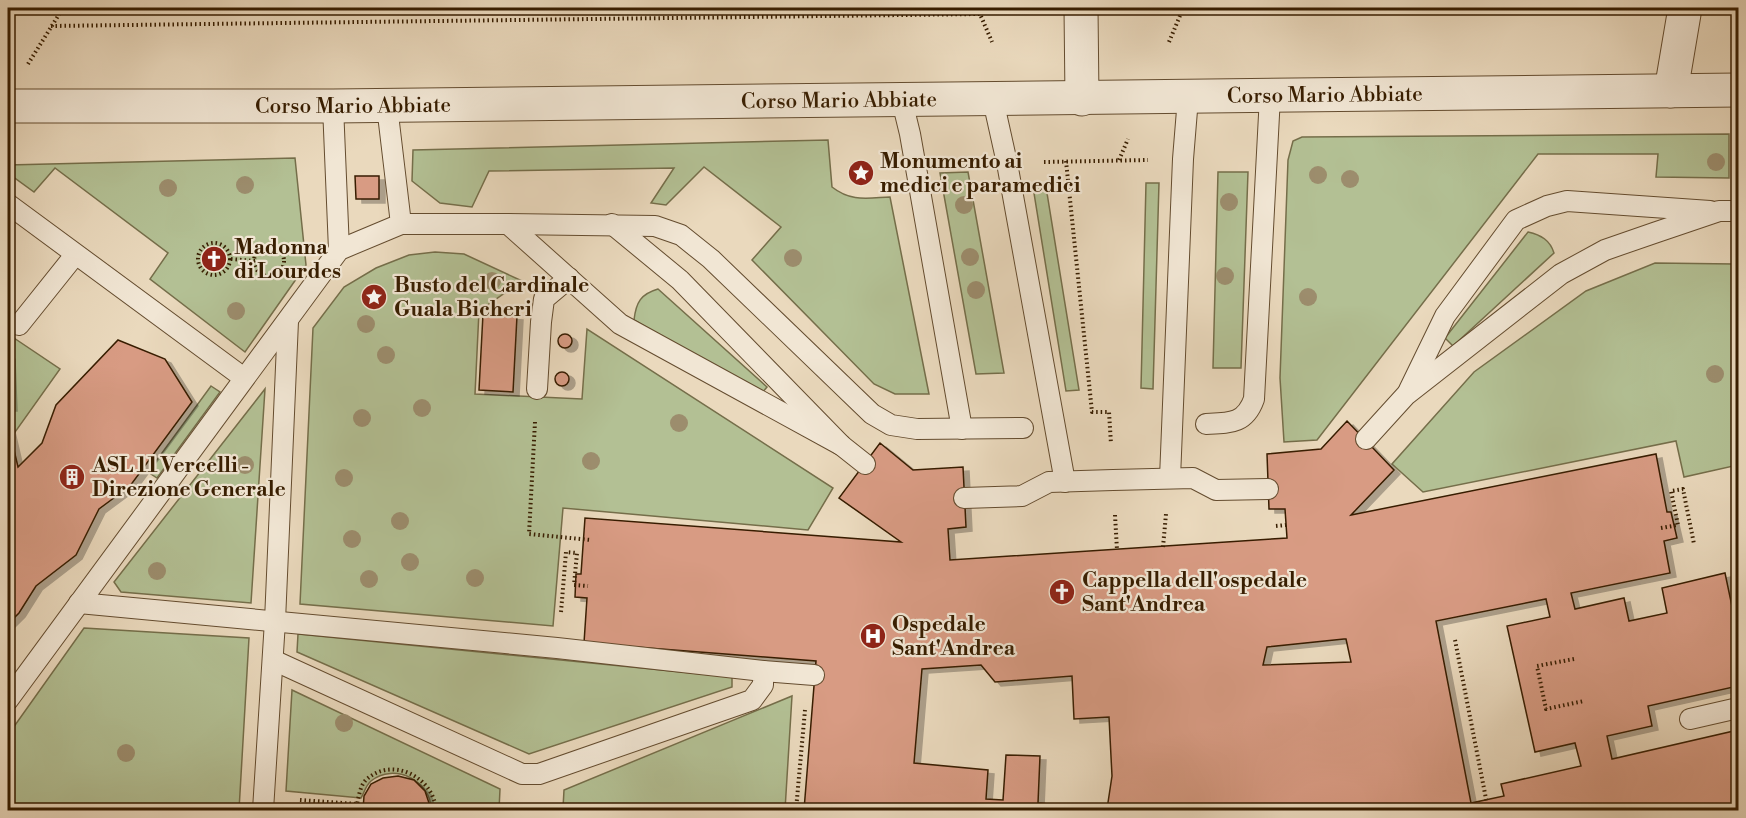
<svg xmlns="http://www.w3.org/2000/svg" width="1746" height="818" viewBox="0 0 1746 818" font-family="'Libre Bodoni',serif">
<defs>
<filter id="shadow"><feDropShadow dx="6" dy="4" stdDeviation="0" flood-color="#0004"/></filter>
</defs>
<rect width="100%" height="100%" fill="#ead9bd"/>
<filter id="stains"><feTurbulence type="fractalNoise" baseFrequency=".00333" numOctaves="4"/><feColorMatrix values="0 0 0 0 .2 0 0 0 0 .09 0 0 0 0 .02 0 0 0 .5 -.17"/></filter>
<radialGradient id="worn" r=".72"><stop offset=".6" stop-color="#630" stop-opacity="0"/><stop offset="1" stop-color="#630" stop-opacity=".3"/></radialGradient>
<g fill="#b3c094" stroke="#756e4a" stroke-width="1.5">
<path d="M1729 134V178L1656 177 1658 154H1538L1317 440 1284 442 1280 378 1288 160 1293 141 1302 137Z"/>
<path d="M828 140 832 187C851 202 867 198 890 197L929 394H895L874 384 752 260 781 227 704 167 666 205 651 203 674 168 489 171 472 207 440 203 412 181 413 150Z"/>
<path d="M295 158 306 265 245 352 150 279 168 253 55 168 34 192 8 173V165Z"/>
<path d="M968 172 1004 373 976 374 940 173Z"/>
<path d="M1218 172H1248L1241 368H1213Z"/>
<path d="M1146 183H1159L1153 389 1141 388Z"/>
<path d="M1033 187H1046L1079 390 1066 391Z"/>
<path d="M1528 232C1541 235 1550 240 1554 253L1453 346 1445 338Z"/>
<path d="M435 252 464 254 522 281 479 311 475 394 582 399 587 329 833 488 808 530 563 508 553 626 300 604 313 328 344 287 376 268 409 255Z"/>
<path d="M1655 263 1734 264 1738 276V465L1684 477 1676 441 1423 492 1392 464 1474 372 1586 291Z"/>
<path d="M658 289 767 387 761 394 634 320C636 302 641 294 658 289Z"/>
<path d="M8 334 60 369 13 435 8 409 13 408 11 354 8 352Z"/>
<path d="M211 386 220 392 157 478 148 472Z"/>
<path d="M265 389 251 603 121 592 114 582Z"/>
<path d="M84 628 249 638 239 810H8V735Z"/>
<path d="M298 634 732 677V687L529 754 297 652Z"/>
<path d="M292 690 500 789 499 810H431C432 781 394 762 371 781 366 785 364 793 361 798L286 791Z"/>
<path d="M792 696 785 810H600L563 808 564 790Z"/>
</g>
<g fill="#d89b83" stroke="#371d00" stroke-width="1.5" fill-rule="evenodd" filter="url(#shadow)">
<path d="M355 176H379V199H356Z"/>
<path d="M483 314 517 316 513 392 479 390Z"/>
<circle cx="565" cy="341" r="7"/>
<path d="M118 340 165 359 192 402 130 486 99 509 76 555 36 586 19 613 8 624V424L18 467 42 443 56 405Z"/>
<path d="M8 354 9 355 11 407H8Z"/>
<circle cx="562" cy="379" r="7"/>
<path d="M1347 421 1394 470 1351 515 1656 454 1667 512H1671L1677 538 1664 541 1670 573 1571 593 1575 609 1624 598 1629 621 1667 613 1662 588 1725 573 1738 635V686L1648 706 1652 726 1607 736 1612 759 1738 730V810H804L816 661 584 643 587 598 575 597 576 574H581L585 518 901 542 839 498 880 443 913 470 963 467 966 527 948 529 950 560 1287 538 1285 509H1269L1267 454 1321 449ZM1546 599 1550 617 1507 626 1535 752 1575 743 1581 766 1501 784 1504 796 1471 803 1436 621ZM1344 639H1346L1351 662 1263 665 1267 647ZM981 665 995 682 1072 676 1074 719 1109 717 1112 776 1107 809 1038 803 1040 756 1006 755 1003 800 986 799 988 770 914 763 922 669Z"/>
<path d="M398 776 414 780 425 791 429 803V810H363L364 796 371 784 383 778Z"/>
</g>
<g fill="none" stroke-linecap="round" stroke-linejoin="round">
<g stroke="#644c2f" stroke-width="22">
<g id="service">
<path d="M993 100 1007 163 1065 482"/>
<path d="M902 101 910 134 962 429"/>
<path d="M333 106 339 250"/>
<path d="M387 106 401 224"/>
<path d="M8 204 244 378"/>
<path d="M508 224 655 226 681 235 711 259 872 414 891 425 917 429 1023 428"/>
<path d="M612 224 680 280 841 445 865 464"/>
<path d="M19 325 75 255"/>
<path d="M537 389 541 322 544 299 569 278"/>
<path d="M1409 390 1445 316 1516 220 1547 206 1567 201 1710 211"/>
<path d="M1206 424C1230 423 1245 424 1254 399L1270 96"/>
<path d="M1366 439 1406 395 1561 274 1605 250 1654 233 1719 211H1738"/>
<path d="M1170 478 1183 159 1188 98"/>
<path d="M964 498 1022 496 1049 482 1113 480 1193 478 1216 490 1268 489"/>
<path d="M79 603 557 648 763 671V685L752 700 539 774H522L273 660"/>
<path d="M763 671 814 675"/>
<path d="M8 700 339 250 401 224H508L620 324 841 445"/>
<path d="M1690 719 1738 708"/>
<path d="M263 810 275 621 288 321"/>
</g>
</g>
<g stroke="#644c2f" stroke-width="35">
<g id="minor">
<path d="M1081 8 1082 99"/>
<path d="M1671 91 1685 8"/>
<path id="s1" d="M8 106H333L1738 90"/>
</g>
</g>
<g stroke="#371d00" stroke-width="4" stroke-dasharray="1.5 3" stroke-linecap="butt">
<path d="M51 26 980 14 992 42"/>
<path d="M1169 42 1182 11 1477 8"/>
<path d="M28 64 63 8"/>
<path d="M1119 160 1128 139"/>
<path d="M1066 161 1092 412H1109L1111 444"/>
<path d="M1044 162 1148 160"/>
<circle cx="214" cy="259" r="16"/>
<circle cx="269" cy="261" r="15"/>
<path d="M231 259 255 261"/>
<path d="M535 422 529 534 591 540"/>
<path d="M1115 515 1117 550"/>
<path d="M1276 526 1286 525"/>
<path d="M1661 528 1678 525 1671 491 1683 489 1694 544"/>
<path d="M1163 547 1166 514"/>
<path d="M561 612 566 552 577 553 574 585 588 586"/>
<path d="M1455 640 1488 809 1479 810"/>
<path d="M1574 659 1537 666 1546 709 1584 701"/>
<path d="M300 800 357 804C359 796 360 785 367 779 393 756 434 778 436 810"/>
<path d="M796 810 805 710"/>
</g>
<use href="#service" stroke="#f1e6d4" stroke-width="20"/>
<use href="#minor" stroke="#f1e6d4" stroke-width="33"/>
</g>
<g fill="#9c8d6d">
<circle cx="1716" cy="162" r="9"/>
<circle cx="1318" cy="175" r="9"/>
<circle cx="1350" cy="179" r="9"/>
<circle cx="245" cy="185" r="9"/>
<circle cx="168" cy="188" r="9"/>
<circle cx="1229" cy="202" r="9"/>
<circle cx="964" cy="205" r="9"/>
<circle cx="970" cy="257" r="9"/>
<circle cx="793" cy="258" r="9"/>
<circle cx="1225" cy="276" r="9"/>
<circle cx="492" cy="281" r="9"/>
<circle cx="976" cy="290" r="9"/>
<circle cx="1308" cy="297" r="9"/>
<circle cx="236" cy="311" r="9"/>
<circle cx="366" cy="324" r="9"/>
<circle cx="386" cy="355" r="9"/>
<circle cx="1715" cy="374" r="9"/>
<circle cx="422" cy="408" r="9"/>
<circle cx="362" cy="418" r="9"/>
<circle cx="679" cy="423" r="9"/>
<circle cx="591" cy="461" r="9"/>
<circle cx="245" cy="465" r="9"/>
<circle cx="344" cy="478" r="9"/>
<circle cx="400" cy="521" r="9"/>
<circle cx="352" cy="539" r="9"/>
<circle cx="410" cy="562" r="9"/>
<circle cx="157" cy="571" r="9"/>
<circle cx="475" cy="578" r="9"/>
<circle cx="369" cy="579" r="9"/>
<circle cx="344" cy="723" r="9"/>
<circle cx="126" cy="753" r="9"/>
</g>
<defs>
<g id="sight-disc" transform="scale(1.35)"><circle r="9.5" fill="#8f2418" stroke="#f1e6d4"/><path d="M0-6L1.8-2.2L6-1.7L2.9 1.2L3.7 5.4L0 3.3L-3.7 5.4L-2.9 1.2L-6-1.7L-1.8-2.2Z" fill="#fff"/></g>
<g id="church-disc" transform="scale(1.35)"><circle r="9.5" fill="#8f2418" stroke="#f1e6d4"/><path d="M-1.2-6h2.4v3.5h3.3v2.4h-3.3V6h-2.4V-.1h-3.3v-2.4h3.3Z" fill="#fff"/></g>
<g id="building-disc" transform="scale(1.35)"><circle r="9.5" fill="#8f2418" stroke="#f1e6d4"/><path d="M-4-6H4V6H1V3H-1V6H-4ZM-2.5-4.3h1.7v1.8h-1.7ZM.8-4.3h1.7v1.8H.8ZM-2.5-1h1.7V.8h-1.7ZM.8-1h1.7V.8H.8Z" fill="#fff"/></g>
<g id="hospital-disc" transform="scale(1.35)"><circle r="9.5" fill="#8f2418" stroke="#f1e6d4"/><path d="M-5-5h3v3.5h4V-5h3V5h-3V1.5h-4V5h-3Z" fill="#fff"/></g>
</defs>
<g fill-rule="evenodd">
<use href="#sight-disc" x="861" y="173"/>
<use href="#church-disc" x="214" y="259"/>
<use href="#sight-disc" x="374" y="297"/>
<use href="#building-disc" x="72" y="477"/>
<use href="#church-disc" x="1062" y="592"/>
<use href="#hospital-disc" x="873" y="636"/>
</g>
<g text-anchor="middle" stroke-width="4.5" stroke-linejoin="round" paint-order="stroke">
<g font-size="21" fill="#371d00" stroke="#f1e6d4">
<text dy="7" stroke="none"><textPath href="#s1" startOffset="1317">Corso Mario Abbiate</textPath></text>
<text dy="7" stroke="none"><textPath href="#s1" startOffset="831">Corso Mario Abbiate</textPath></text>
<text dy="7" stroke="none"><textPath href="#s1" startOffset="345">Corso Mario Abbiate</textPath></text>
</g>
<g font-size="21" font-weight="bold" fill="#371d00" stroke="#f1e6d4" text-anchor="start">
<text x="880" y="168">Monumento ai<tspan x="880" dy="24">medici e paramedici</tspan></text>
<text x="234" y="254">Madonna<tspan x="234" dy="24">di Lourdes</tspan></text>
<text x="394" y="292">Busto del Cardinale<tspan x="394" dy="24">Guala Bicheri</tspan></text>
<text x="92" y="472">ASL 11 Vercelli -<tspan x="92" dy="24">Direzione Generale</tspan></text>
<text x="1082" y="587">Cappella dell'ospedale<tspan x="1082" dy="24">Sant'Andrea</tspan></text>
<text x="892" y="631">Ospedale<tspan x="892" dy="24">Sant'Andrea</tspan></text>
</g>
</g>
<rect width="1746" height="818" fill="none" stroke="#ead9bd" stroke-width="30"/>
<rect x="9" y="9" width="1728" height="800" fill="none" stroke="#371d00" stroke-width="3"/>
<rect x="15" y="15" width="1716" height="788" fill="none" stroke="#371d00" stroke-width="1.5"/>
<rect width="100%" height="100%" filter="url(#stains)"/>
<rect width="100%" height="100%" fill="url(#worn)"/>
</svg>
